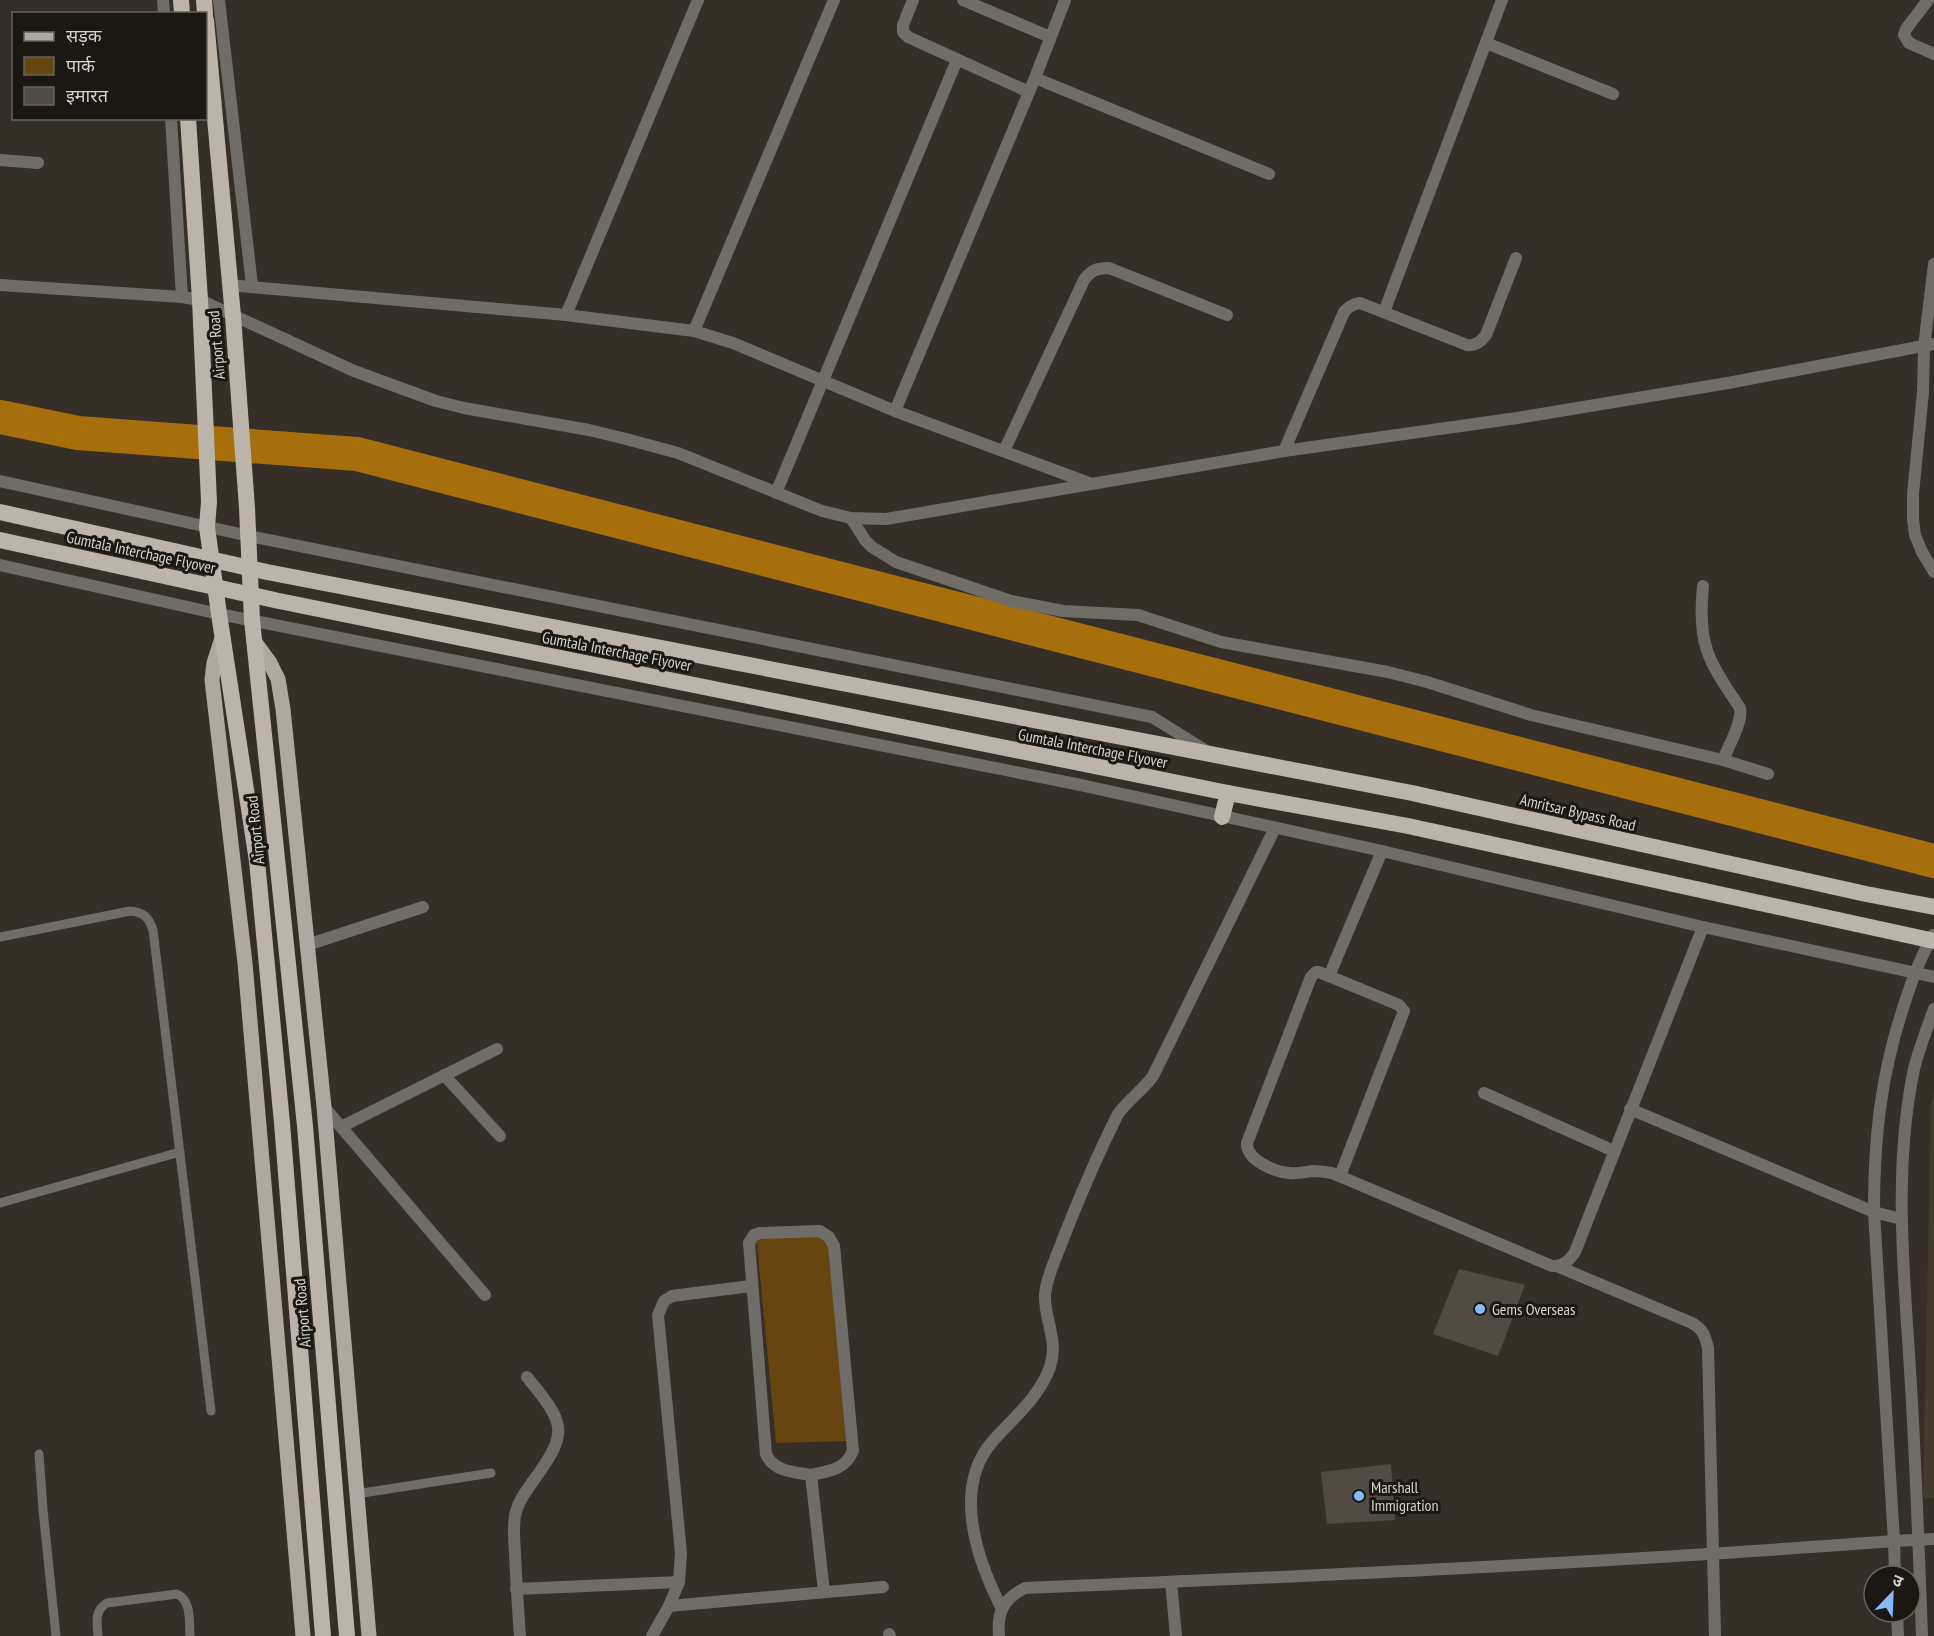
<svg xmlns="http://www.w3.org/2000/svg" width="1934" height="1636" viewBox="0 0 1934 1636" font-family="'PT Sans Narrow','Noto Sans Devanagari',sans-serif">
<rect width="100%" height="100%" fill="#362f27"/>
<path fill="#43392c" d="M1934 1090V1498H1923L1931 1104Z"/>
<path fill="#674510" d="M756 1234 828 1235 848 1441 776 1443Z"/>
<g fill="none" stroke-linecap="round" stroke-linejoin="round">
<path stroke="#a76f0c" stroke-width="34" d="M0 417 78 433 357 454 1934 861"/>
</g>
<g fill="#524b43">
<path d="M1459 1269 1525 1285 1498 1356 1433 1334Z"/>
<path d="M1391 1464 1395 1520 1327 1524 1321 1472Z"/>
</g>
<g fill="none" stroke-linecap="round" stroke-linejoin="round">
<g stroke="#706d69" stroke-width="9">
<path d="M0 937 130 911C144 912 149 918 153 930L211 1411"/>
<path d="M0 1203 180 1152"/>
<path d="M39 1454 43 1510 56 1636"/>
<path d="M356 1494 491 1473"/>
<path d="M98 1636C97 1622 94 1611 107 1603L177 1594C192 1601 189 1622 190 1636"/>
</g>
<g stroke="#706d69" stroke-width="12">
<path d="M163 0 164 14"/>
<path d="M219 0 252 285"/>
<path d="M913 0 903 25V32L908 37 1029 92"/>
<path d="M963 0 1050 37"/>
<path d="M1928 0 1906 29 1904 35 1909 43 1934 54"/>
<path d="M1486 43 1613 94"/>
<path d="M1035 78 1269 174"/>
<path d="M171 118 182 297"/>
<path d="M0 160 38 163"/>
<path d="M1934 264 1924 347 1923 392 1913 494V519L1915 535 1922 552 1934 572"/>
<path d="M0 285 182 297 200 300 354 371 436 401 464 408 589 430 626 439 678 453 822 511 851 518 886 519 1284 451 1517 418 1728 383 1934 344"/>
<path d="M229 285 566 315 694 331 733 343 895 411 1089 483"/>
<path d="M1384 312 1502 0"/>
<path d="M566 315 698 0"/>
<path d="M694 331 834 0"/>
<path d="M895 411 1035 78 1065 0"/>
<path d="M1004 451 1084 280C1091 270 1097 268 1109 268L1227 315"/>
<path d="M1284 451 1344 312C1349 307 1352 304 1360 303L1467 345C1476 346 1481 342 1486 335L1516 258"/>
<path d="M776 493 957 60"/>
<path d="M851 518 865 540 872 547 896 562 1011 601 1063 611 1138 615 1221 642 1388 672 1427 682 1531 715 1723 760 1768 774"/>
<path d="M1703 586C1697 645 1708 660 1740 708 1743 722 1728 747 1723 760"/>
<path d="M1933 935C1921 956 1913 977 1906 999 1881 1072 1874 1136 1874 1212L1894 1541 1934 1539"/>
<path d="M307 945 423 907"/>
<path d="M1329 976 1382 851"/>
<path d="M444 1075 500 1136"/>
<path d="M1484 1093 1614 1151"/>
<path d="M324 1107 485 1295"/>
<path d="M1630 1109 1874 1212 1901 1219"/>
<path d="M341 1127 497 1049"/>
<path d="M1340 1176 1404 1011 1399 1005 1319 972H1316L1311 977 1247 1143C1246 1160 1275 1172 1289 1173 1297 1174 1305 1172 1313 1171 1319 1171 1326 1172 1332 1173L1552 1266C1563 1267 1569 1261 1575 1252L1703 927"/>
<path d="M1559 1267 1692 1323C1703 1329 1705 1336 1708 1348L1715 1636"/>
<path d="M811 1475C829 1471 845 1470 853 1451L834 1246 829 1237 820 1231 760 1233 754 1235 749 1243 766 1454C774 1472 794 1472 811 1475L824 1592"/>
<path d="M679 1582 681 1553 658 1315 664 1301 672 1296 751 1286"/>
<path d="M1171 1582 1176 1636"/>
<path d="M516 1589 679 1582 669 1606"/>
<path d="M1002 1609C977 1560 952 1489 992 1442 1013 1418 1039 1398 1050 1367 1059 1340 1044 1320 1045 1295 1046 1280 1053 1265 1058 1252 1076 1205 1096 1158 1118 1114 1128 1100 1143 1090 1153 1076L1275 828"/>
<path d="M1897 1612 1898 1636"/>
<path d="M889 1634 890 1636"/>
<path d="M520 1636C518 1608 516 1581 515 1553 514 1541 513 1528 515 1516 517 1504 524 1494 531 1484 569 1432 567 1426 527 1377"/>
<path d="M652 1636 669 1606 883 1587"/>
<path d="M999 1636C997 1612 1003 1599 1025 1588 1315 1576 1605 1563 1894 1541L1895 1576"/>
<path d="M1922 1636C1919 1553 1916 1469 1911 1386 1905 1281 1892 1174 1914 1069 1919 1049 1927 1028 1934 1009"/>
</g>
<g stroke="#706d69" stroke-width="12">
<path d="M0 481 249 536 1152 717 1205 750"/>
<path d="M0 565 219 614 1076 784 1382 851 1703 927 1934 977"/>
</g>
<g stroke="#afa8a0" stroke-width="15">
<path d="M222 638 214 663 212 680 245 963 303 1636"/>
<path d="M254 641 270 663 278 679 283 709 324 1107 369 1636"/>
</g>
<g stroke="#bcb4ab" stroke-width="16">
<path d="M181 0 182 14"/>
<path d="M204 0 205 14"/>
<path d="M206 20 233 316 247 508 252 620 305 1126 347 1636"/>
<path d="M188 118 200 300 209 502 207 527 219 614 257 861 282 1123 323 1636"/>
<path d="M0 512 267 572 1412 793 1866 894 1934 907"/>
<path d="M0 540 279 601 1228 793 1408 826 1934 941"/>
<path d="M1222 817 1228 793"/>
</g>
</g>
<g fill="#86bbfb" stroke="#1b1814" stroke-width="2">
<circle cx="1480" cy="1309" r="6"/>
<circle cx="1359" cy="1496" r="6"/>
</g>
<g text-anchor="middle" stroke-width="6" stroke-linejoin="round" paint-order="stroke">
<g font-size="16" fill="#d7d3ce" stroke="#1b1814">
<text transform="translate(216 345) rotate(-95)" y="6">Airport Road</text>
<text transform="translate(141 552) rotate(12)" y="6">Gumtala Interchage Flyover</text>
<text transform="translate(617 651) rotate(11)" y="6">Gumtala Interchage Flyover</text>
<text transform="translate(1093 748) rotate(11)" y="6">Gumtala Interchage Flyover</text>
<text transform="translate(1578 812) rotate(13)" y="6">Amritsar Bypass Road</text>
<text transform="translate(255 830) rotate(-96)" y="6">Airport Road</text>
<text transform="translate(302 1313) rotate(-95)" y="6">Airport Road</text>
</g>
<g font-size="16" fill="#d7d3ce" stroke="#1b1814" text-anchor="start">
<text x="1492" y="1315">Gems Overseas</text>
<text x="1371" y="1493">Marshall<tspan x="1371" dy="18">Immigration</tspan></text>
</g>
</g>
<rect x="12" y="12" width="195" height="108" fill="#1b1814" stroke="#66635e" stroke-width="1.5"/>
<rect x="24" y="32" width="30" height="9" fill="#afa8a0" stroke="#66635e" stroke-width="1.5"/>
<text x="66" y="42" font-size="18" fill="#d7d3ce">सड़क</text>
<rect x="24" y="57" width="30" height="18" fill="#674510" stroke="#66635e" stroke-width="1.5"/>
<text x="66" y="72" font-size="18" fill="#d7d3ce">पार्क</text>
<rect x="24" y="87" width="30" height="18" fill="#524b43" stroke="#66635e" stroke-width="1.5"/>
<text x="66" y="102" font-size="18" fill="#d7d3ce">इमारत</text>
<g transform="translate(1892 1594) rotate(23)"><circle r="28" fill="#1b1814" stroke="#66635e" stroke-width="1.5"/>
<path d="M0-4.5L10 22L0 15L-10 22Z" fill="#86bbfb"/>
<text y="-9" font-size="16" font-weight="bold" text-anchor="middle" fill="#d7d3ce">उ</text>
</g>
</svg>
